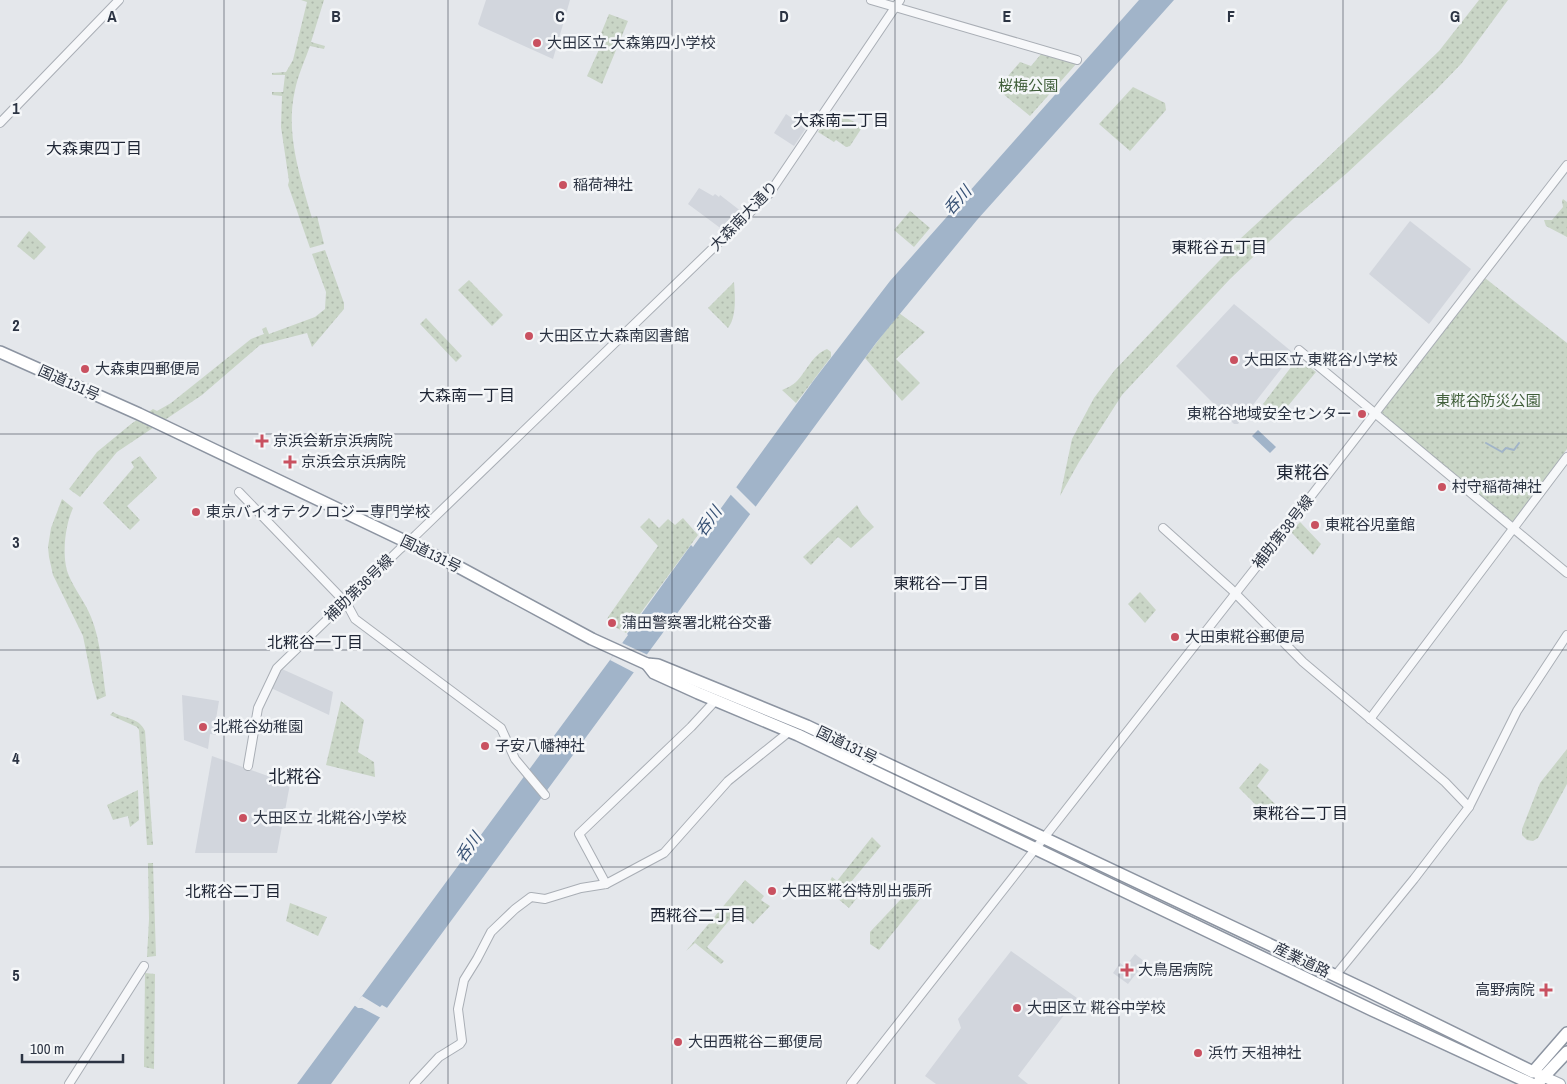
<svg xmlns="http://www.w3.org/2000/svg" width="1567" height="1084" viewBox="0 0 1567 1084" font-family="'Archivo Narrow','Noto Sans JP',sans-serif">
<defs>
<pattern id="park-dots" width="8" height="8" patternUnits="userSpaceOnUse" patternTransform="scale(1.25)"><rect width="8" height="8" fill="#c9d5c6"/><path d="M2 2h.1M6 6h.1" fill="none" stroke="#adb7ab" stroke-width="1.8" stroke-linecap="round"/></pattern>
</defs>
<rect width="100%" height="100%" fill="#e4e7eb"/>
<g fill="#d2d6dd">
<path d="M486 0H570L553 59 480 26 478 24Z"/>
<path d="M786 114 806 128 794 146 774 133Z"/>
<path d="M699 188 713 196 715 194 719 197 720 195 742 212 723 230 688 204Z"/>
<path d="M1410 221 1471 269 1429 324 1369 274Z"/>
<path d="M1234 304 1291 351 1292 355 1238 424H1234L1176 366Z"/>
<path d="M282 669 333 692 329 715 271 688Z"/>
<path d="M182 695 219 701 216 719 223 721 220 735 210 734 208 749 184 740Z"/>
<path d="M212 756 290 784 277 853H195Z"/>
<path d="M1011 951 1077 998 1018 1076 1028 1084H936L925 1076 961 1028 958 1019Z"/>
<path d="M1135 954 1145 962 1128 984 1113 973 1120 963 1125 967Z"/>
</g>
<g fill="url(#park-dots)">
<path d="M301 0H324L311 42 325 46 324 49 310 46C305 60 298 75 295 90 285 132 300 177 312 218L317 216 324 244 310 248 288 185 289 181 281 127 282 96 272 95V92H283L285 75H272V73L286 72 293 60 307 2Z"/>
<path d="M1479 0H1508L1461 64 1435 91 1347 173 1293 219 1230 279 1122 395 1079 462 1060 496 1072 439 1094 398 1114 371 1240 239 1319 166 1439 51Z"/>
<path d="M609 14 628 21 602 84 587 76 601 45 597 43Z"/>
<path d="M1042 53 1077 63 1030 116 997 89 1020 62 1031 66Z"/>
<path d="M1133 87 1165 103 1166 110 1130 151 1099 124Z"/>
<path d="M832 111 863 126 850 146 846 147 836 140 834 142 818 132Z"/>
<path d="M1563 199 1567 202V237L1546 226 1544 220H1552L1563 207 1562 201Z"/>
<path d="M910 211 930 228 914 247 894 230Z"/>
<path d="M29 231 46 247 34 260 17 246Z"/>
<path d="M325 250 344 303V309L312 347 307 333 260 345 202 395 117 452 80 497 69 489 97 452 131 424 153 409 157 411 171 403 251 339 264 334 262 329 266 327 269 334 315 317 325 309 326 292 312 254Z"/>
<path d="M1485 278 1567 343V449L1514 521 1510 522 1383 416 1382 411Z"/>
<path d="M469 280 503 315 492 326 458 290Z"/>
<path d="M734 282C735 295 737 317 728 328L708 308Z"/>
<path d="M899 313 925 332 896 359 920 383 902 401 865 358Z"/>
<path d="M426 318 462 356 456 362 420 324Z"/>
<path d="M827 349 831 352V357L796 403 782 390C787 388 793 385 796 382 807 371 812 355 827 349Z"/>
<path d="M1298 358 1316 372 1278 418 1263 404Z"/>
<path d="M140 456 157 478 127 506 140 520 130 530 103 503 134 467 131 462Z"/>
<path d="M62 499 73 508C65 525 61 558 69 576 75 590 85 602 91 617 101 641 102 670 106 696L97 700 92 681 83 636 53 575 49 557 48 547 51 528Z"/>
<path d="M857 505 862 514 874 527 851 548 838 537 811 565 803 557Z"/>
<path d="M649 518 659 528 668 519 675 525 683 518 698 535 626 633 615 627 616 623 610 620 608 623 607 622 608 617 658 546 640 527Z"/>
<path d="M1300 522 1321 544 1313 555 1291 532Z"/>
<path d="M1140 592 1156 610 1145 623 1128 604Z"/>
<path d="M341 701 364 720 358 752 374 762 375 777 326 765Z"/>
<path d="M113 712C124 719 139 717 145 731L153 845H147L139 730 137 727 110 715Z"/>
<path d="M1567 749V784L1538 838 1533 841 1527 840 1522 835V829L1540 783Z"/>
<path d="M1260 763 1269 770 1257 786 1276 805 1265 814 1239 788Z"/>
<path d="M138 790 139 820 130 827 128 816 113 820 107 805Z"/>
<path d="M872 837 881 846 846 888 857 898 849 908 826 889 832 877 837 881Z"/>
<path d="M148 863H153L156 956 147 957 149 919Z"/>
<path d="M745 880 764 896 761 900 770 906 753 924 737 911 707 947 724 961 721 964 695 943 686 951Z"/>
<path d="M919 880 929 888 879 950 870 944V932Z"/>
<path d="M290 903 327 917 318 936 286 921Z"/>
<path d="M145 973 155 974 154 1069 144 1067Z"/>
</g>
<g fill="#a1b4c9">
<path d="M1139 0H1174L977 220 876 343 331 1084H297L610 660 628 635 627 634 691 545 693 547 695 544 814 380 890 281Z"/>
<path d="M1258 430 1276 447 1270 453 1252 436Z"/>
</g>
<g fill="#e4e7eb">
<path d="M736 487 757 508 751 515 730 494Z"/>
<path d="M622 643 648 655 635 673 610 660Z"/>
<path d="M362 996 380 1007 382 1005 389 1009 381 1018 362 1008H358L354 1005Z"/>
</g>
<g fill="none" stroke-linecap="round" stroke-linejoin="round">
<path stroke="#a1b4c9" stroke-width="2" d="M1486 443 1502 452 1506 448 1514 450 1519 443"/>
<g stroke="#a9aeb5" stroke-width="10">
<g id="tertiary">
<path d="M871 0 1077 60"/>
<path d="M0 123 119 0"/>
<path d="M1299 350 1567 573"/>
<path d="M239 492 347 604 355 619 501 728 515 759 545 795"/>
<path d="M1163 528 1231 589 1303 662 1445 782 1469 807"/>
<path d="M1370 719 1567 457"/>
<path d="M248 766 258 708 277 668 400 549 416 535 769 194 900 0"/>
<path d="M606 884 579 834 691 727 716 700"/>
<path d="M1335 976 1414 879 1469 807 1517 711 1567 635"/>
<path d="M69 1084 144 966"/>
<path d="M414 1084 439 1057 460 1044 462 1041 458 1009 464 980 477 959 491 932 515 909 531 897 545 899 581 888 606 884 664 853 728 781 790 731"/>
<path d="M851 1084 1257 566 1567 165"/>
</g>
</g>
<g stroke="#a4abb6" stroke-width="12">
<path id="primary" d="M1538 1074 1560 1084"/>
</g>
<g stroke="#8c94a1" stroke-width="14">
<g id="trunk">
<path d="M0 352 139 414 455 565 592 639 647 664 658 665 807 726 1370 992 1533 1072 1567 1033"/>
<path d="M647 664 654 673 698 693 798 735 1372 1010 1532 1084"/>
<path d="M1537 1084 1567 1052"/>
</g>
</g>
<use href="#tertiary" stroke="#f7f8fa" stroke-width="8"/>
<use href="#primary" stroke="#fff" stroke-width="10"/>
<use href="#trunk" stroke="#fff" stroke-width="11"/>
</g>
<path fill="none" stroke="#2c3443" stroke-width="1" stroke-opacity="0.55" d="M224 0V1084M448 0V1084M672 0V1084M895 0V1084M1119 0V1084M1343 0V1084M0 217H1567M0 434H1567M0 650H1567M0 867H1567"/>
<g fill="#c95160" stroke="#f4f6f8" stroke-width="2">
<circle cx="537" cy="43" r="5"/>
<circle cx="563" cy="185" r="5"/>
<circle cx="529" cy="336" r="5"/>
<circle cx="1234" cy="360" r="5"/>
<circle cx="85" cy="369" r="5"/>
<circle cx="1362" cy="414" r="5"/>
<path d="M259.5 433.5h5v5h5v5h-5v5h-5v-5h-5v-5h5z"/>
<path d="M287.5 454.5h5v5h5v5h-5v5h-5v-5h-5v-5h5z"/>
<circle cx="1442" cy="487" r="5"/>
<circle cx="196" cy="512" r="5"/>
<circle cx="1315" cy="525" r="5"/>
<circle cx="612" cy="623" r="5"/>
<circle cx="1175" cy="637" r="5"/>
<circle cx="203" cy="727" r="5"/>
<circle cx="485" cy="746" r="5"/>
<circle cx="243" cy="818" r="5"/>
<circle cx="772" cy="891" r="5"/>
<path d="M1124.5 962.5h5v5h5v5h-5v5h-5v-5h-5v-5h5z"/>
<path d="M1543.5 982.5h5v5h5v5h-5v5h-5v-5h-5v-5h5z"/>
<circle cx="1017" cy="1008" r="5"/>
<circle cx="678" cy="1042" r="5"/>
<circle cx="1198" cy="1053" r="5"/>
</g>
<g text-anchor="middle" stroke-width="5" stroke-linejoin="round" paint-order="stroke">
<g font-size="15" fill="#2c3443" stroke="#f4f6f8" text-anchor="start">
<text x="547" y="48">大田区立 大森第四小学校</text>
<text x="573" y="190">稲荷神社</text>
<text x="539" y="341">大田区立大森南図書館</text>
<text x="1244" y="365">大田区立 東糀谷小学校</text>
<text x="95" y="374">大森東四郵便局</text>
<text x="1352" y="419" text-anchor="end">東糀谷地域安全センター</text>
<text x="273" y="446">京浜会新京浜病院</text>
<text x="301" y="467">京浜会京浜病院</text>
<text x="1452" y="492">村守稲荷神社</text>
<text x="206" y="517">東京バイオテクノロジー専門学校</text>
<text x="1325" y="530">東糀谷児童館</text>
<text x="622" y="628">蒲田警察署北糀谷交番</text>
<text x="1185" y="642">大田東糀谷郵便局</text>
<text x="213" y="732">北糀谷幼稚園</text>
<text x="495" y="751">子安八幡神社</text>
<text x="253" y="823">大田区立 北糀谷小学校</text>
<text x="782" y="896">大田区糀谷特別出張所</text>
<text x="1138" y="975">大鳥居病院</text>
<text x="1535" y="995" text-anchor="end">高野病院</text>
<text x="1027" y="1013">大田区立 糀谷中学校</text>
<text x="688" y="1047">大田西糀谷二郵便局</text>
<text x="1208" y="1058">浜竹 天祖神社</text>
</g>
<g font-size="15" fill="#405e3a" stroke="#f4f6f8">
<text x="1028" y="91">桜梅公園</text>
<text x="1488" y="406">東糀谷防災公園</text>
</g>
<g font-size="15" fill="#2c3443" stroke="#f4f6f8">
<text transform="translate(744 216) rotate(-46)" y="5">大森南大通り</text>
<text transform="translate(69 383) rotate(24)" y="5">国道131号</text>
<text transform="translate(1283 532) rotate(-52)" y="5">補助第38号線</text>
<text transform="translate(431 554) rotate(26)" y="5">国道131号</text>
<text transform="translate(359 588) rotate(-44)" y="5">補助第36号線</text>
<text transform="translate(847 745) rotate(26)" y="5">国道131号</text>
<text transform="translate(1302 960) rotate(26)" y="5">産業道路</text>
</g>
<g font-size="16" fill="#1e2534" stroke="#f4f6f8">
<text x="841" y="126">大森南二丁目</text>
<text x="94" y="154">大森東四丁目</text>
<text x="1219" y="253">東糀谷五丁目</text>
<text x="467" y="401">大森南一丁目</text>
<text x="941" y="589">東糀谷一丁目</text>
<text x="315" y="648">北糀谷一丁目</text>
<text x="1300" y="819">東糀谷二丁目</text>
<text x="233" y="897">北糀谷二丁目</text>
<text x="698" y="921">西糀谷二丁目</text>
</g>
<g font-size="16" font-style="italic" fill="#385275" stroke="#f4f6f8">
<text transform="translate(957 200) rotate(-48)" y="6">呑川</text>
<text transform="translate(708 521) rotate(-54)" y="6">呑川</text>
<text transform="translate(468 847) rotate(-54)" y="6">呑川</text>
</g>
<g font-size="18" fill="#1e2534" stroke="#f4f6f8">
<text x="1303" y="479">東糀谷</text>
<text x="295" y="783">北糀谷</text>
</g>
</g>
<g font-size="16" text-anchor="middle" font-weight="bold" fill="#2c3443" stroke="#f4f6f8" stroke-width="5" stroke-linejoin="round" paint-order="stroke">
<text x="112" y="22">A</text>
<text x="336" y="22">B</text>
<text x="560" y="22">C</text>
<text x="784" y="22">D</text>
<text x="1007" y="22">E</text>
<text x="1231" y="22">F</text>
<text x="1455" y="22">G</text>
<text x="16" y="114">1</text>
<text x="16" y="331">2</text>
<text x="16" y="548">3</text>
<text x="16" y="764">4</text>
<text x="16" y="981">5</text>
</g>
<path d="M22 1054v8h101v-8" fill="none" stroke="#2c3443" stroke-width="2.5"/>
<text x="30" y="1054" font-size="15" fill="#2c3443" stroke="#f4f6f8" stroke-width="4" paint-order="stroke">100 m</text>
</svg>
